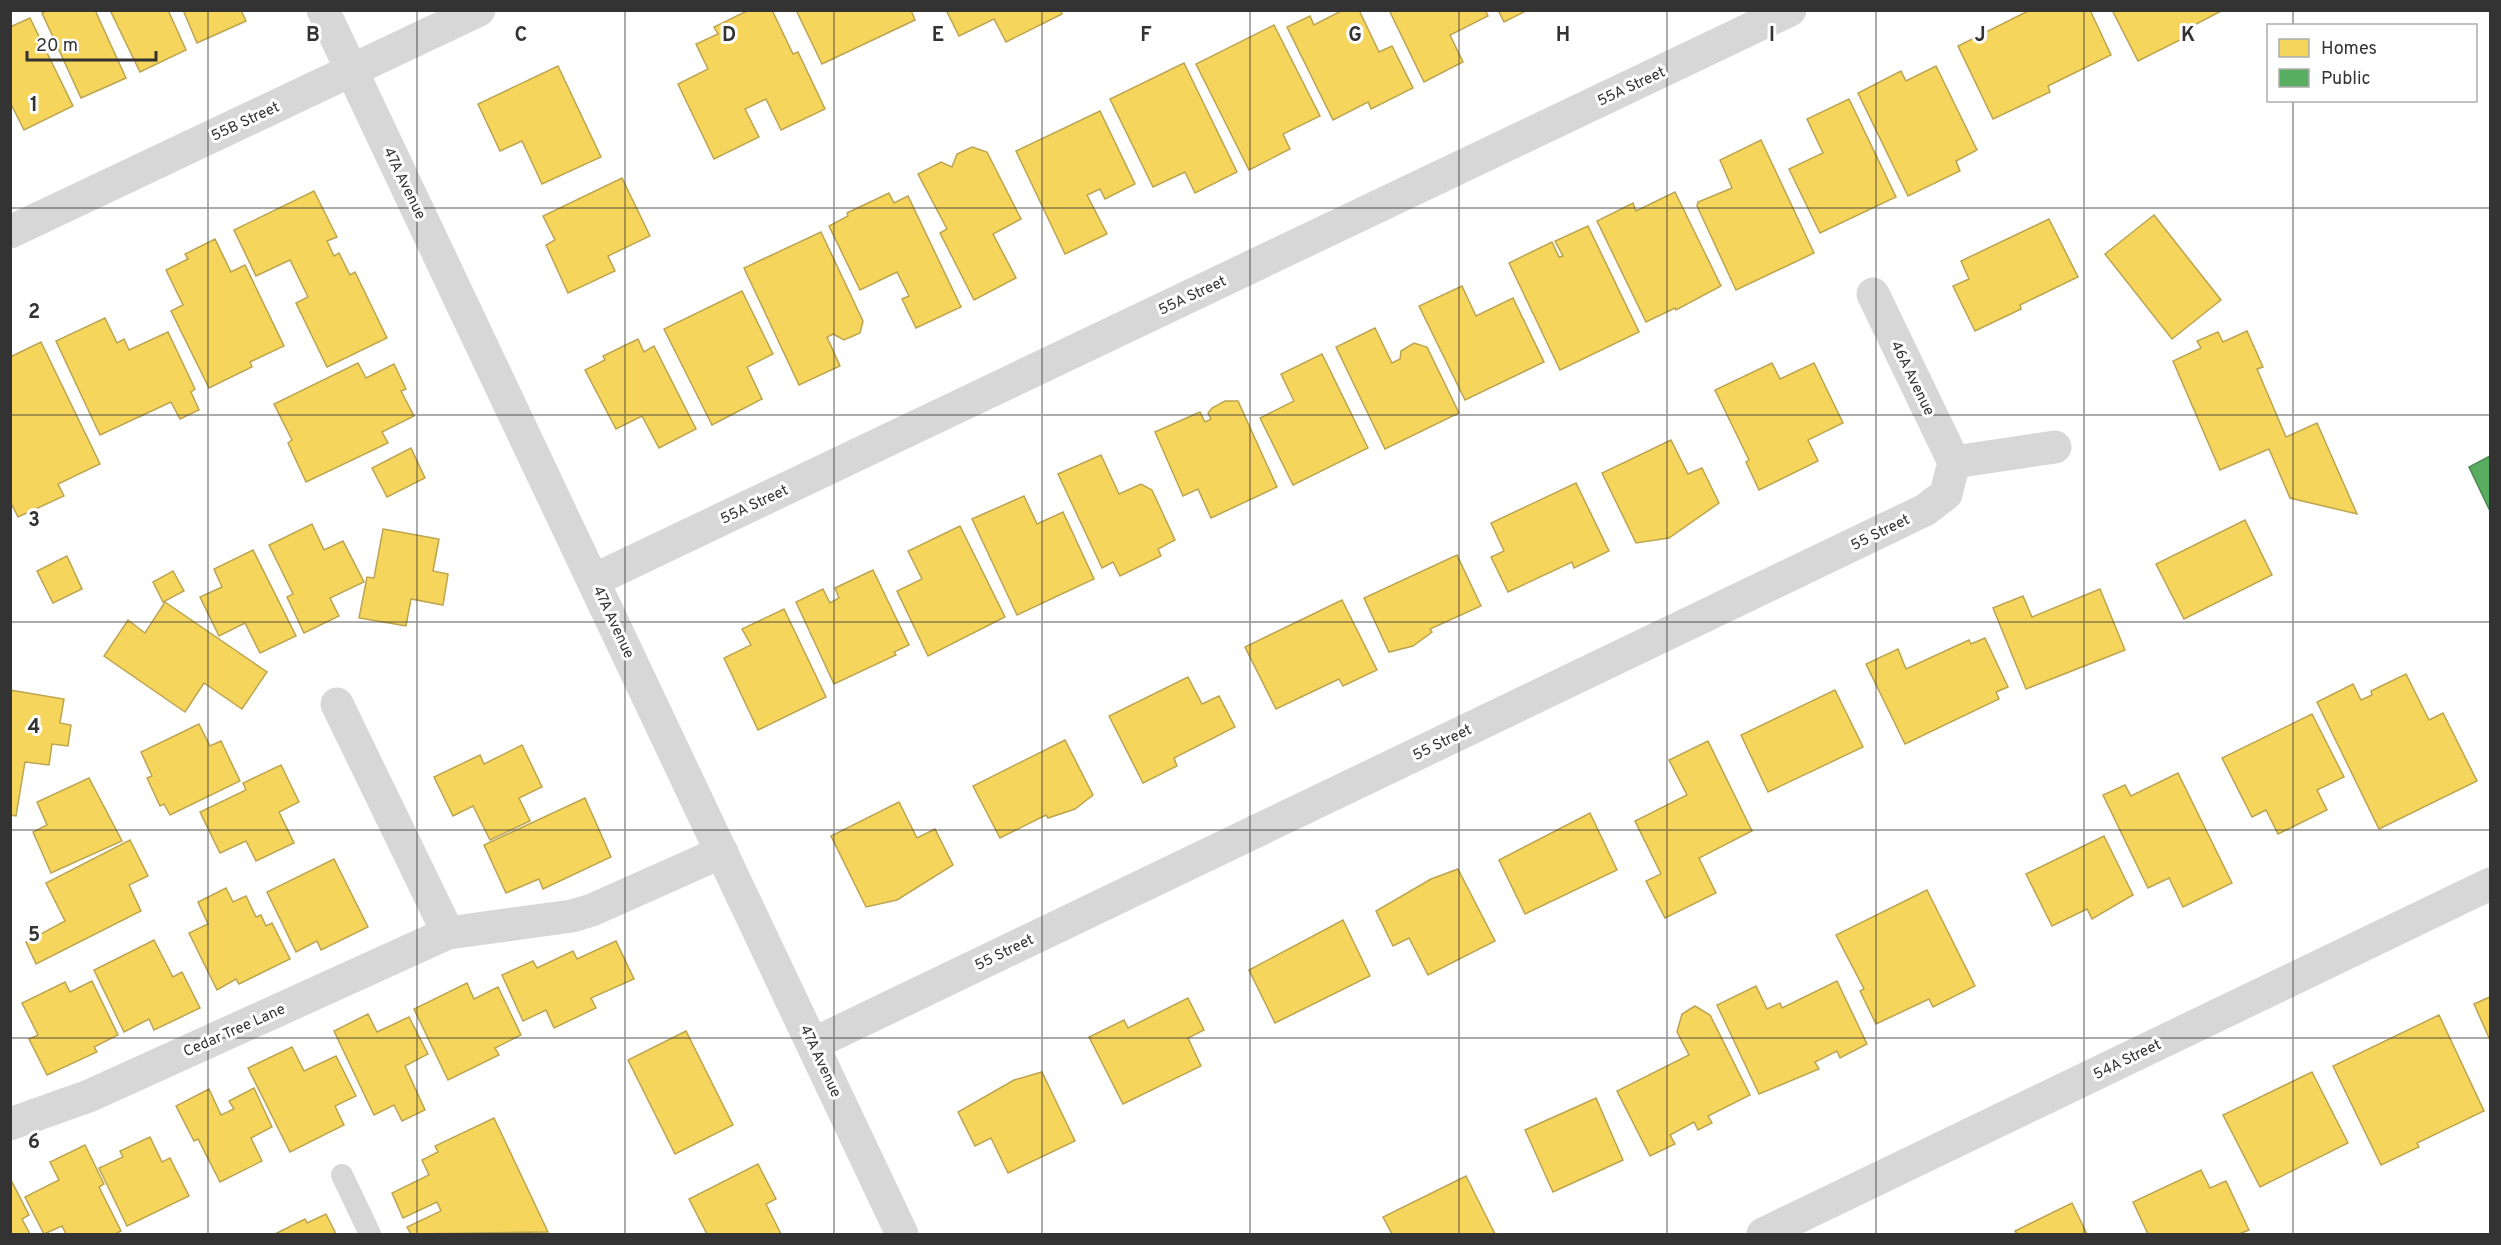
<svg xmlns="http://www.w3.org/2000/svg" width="2501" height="1245" viewBox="0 0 2501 1245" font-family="Overpass,sans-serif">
<rect width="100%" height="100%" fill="#fff"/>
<g fill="#f6d55c" stroke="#bca450" stroke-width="1.5">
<path d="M48 10H95L126 78 81 98 42 13Z"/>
<path d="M110 10H168L186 50 140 72Z"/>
<path d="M183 10H241L246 21 197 43Z"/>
<path d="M749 10H772L793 54 798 52 825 109 781 130 766 99 745 109 759 137 714 159 678 84 708 69 696 44 718 34 714 27Z"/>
<path d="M796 10H911L915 20 822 64Z"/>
<path d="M946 10H1061L1062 14 1006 42 994 19 959 36Z"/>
<path d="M1343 10H1359L1379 52 1392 46 1413 88 1371 109 1368 102 1333 120 1287 27 1310 16 1314 25Z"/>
<path d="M1389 10H1485L1488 16 1450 35 1463 62 1424 82Z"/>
<path d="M1498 10H1528L1504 22Z"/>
<path d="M2030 10H2090L2111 55 2048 86 2050 92 1993 119 1958 46Z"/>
<path d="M2112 10H2223L2181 32 2184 38 2138 61Z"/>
<path d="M30 18 73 106 24 130 10 102V27Z"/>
<path d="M1274 25 1320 116 1283 134 1290 149 1249 170 1196 64Z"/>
<path d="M1184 63 1237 172 1195 193 1185 172 1153 187 1110 99Z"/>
<path d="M558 66 601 157 542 184 522 141 500 151 478 104Z"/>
<path d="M1936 66 1977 150 1956 161 1960 171 1908 196 1858 93 1901 71 1906 81Z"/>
<path d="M1849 99 1896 197 1820 233 1789 169 1823 153 1807 119Z"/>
<path d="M1100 111 1135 184 1105 199 1100 189 1087 195 1107 234 1065 254 1016 151Z"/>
<path d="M1761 140 1814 253 1736 290 1697 206 1698 202 1732 188 1720 160Z"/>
<path d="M972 147 987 152 1021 219 993 234 1016 278 974 300 940 233 947 229 918 174 941 162 952 167 957 154Z"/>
<path d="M622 178 650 236 608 256 615 271 568 293 546 245 555 240 543 216Z"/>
<path d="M314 191 337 237 327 241 334 256 339 253 350 275 355 272 387 338 327 367 296 303 308 297 290 260 256 276 234 230Z"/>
<path d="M1675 192 1721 286 1676 310 1675 308 1646 322 1597 221 1633 203 1636 211Z"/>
<path d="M889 193 894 203 908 196 961 307 916 328 902 299 909 296 897 272 860 290 829 226 848 216 847 213Z"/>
<path d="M2154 215 2221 300 2172 339 2105 254Z"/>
<path d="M2049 219 2078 277 2020 305 2021 309 1975 331 1953 286 1969 279 1961 261Z"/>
<path d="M1588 226 1639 332 1560 370 1509 263 1552 242 1559 257 1563 256 1555 241Z"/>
<path d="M821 232 863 321 860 333 844 340 833 334 827 337 840 366 799 385 744 268Z"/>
<path d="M215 239 231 272 245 265 284 346 250 362 252 367 209 388 171 311 183 305 166 270 188 259 185 254Z"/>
<path d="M1462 286 1476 316 1513 298 1544 362 1465 400 1419 306Z"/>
<path d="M742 291 773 354 747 367 762 399 712 425 664 329Z"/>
<path d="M105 318 117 343 124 339 129 350 168 332 195 389 191 392 199 410 180 419 171 402 100 435 56 341Z"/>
<path d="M1375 328 1392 363 1400 359 1401 351 1414 343 1427 347 1459 413 1385 449 1336 347Z"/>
<path d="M2247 331 2263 367 2257 369 2286 437 2317 423 2357 514 2290 498 2269 449 2220 470 2173 361 2201 348 2197 341 2218 332 2223 342Z"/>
<path d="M638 339 644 352 654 346 696 429 659 448 642 416 616 429 585 370 605 360 603 356Z"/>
<path d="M41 342 100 464 58 484 64 496 18 517 10 501V357Z"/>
<path d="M1322 354 1368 448 1293 485 1260 418 1294 401 1281 374Z"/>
<path d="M358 363 366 378 394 364 406 389 401 391 414 416 382 432 388 443 306 482 288 443 292 440 274 404Z"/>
<path d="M1772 363 1780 379 1814 363 1843 423 1808 440 1818 461 1759 490 1746 462 1749 460 1715 390Z"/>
<path d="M1225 401H1238L1277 487 1211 518 1198 489 1183 496 1155 432 1200 412 1205 422 1211 419 1208 413 1212 408Z"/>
<path d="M1671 440 1688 474 1702 468 1719 503 1669 538 1636 543 1602 473Z"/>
<path d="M411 448 425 478 387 497 372 468Z"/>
<path d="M1101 455 1119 494 1141 484 1152 490 1175 540 1158 549 1161 556 1120 576 1113 562 1102 568 1058 474Z"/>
<path d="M1576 483 1609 551 1574 568 1572 562 1508 592 1491 557 1504 551 1491 523Z"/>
<path d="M1024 496 1037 524 1063 512 1094 579 1017 615 972 519Z"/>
<path d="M2245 520 2272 575 2184 619 2156 564Z"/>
<path d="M312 524 324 550 343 541 364 582 330 598 339 616 304 633 287 597 293 594 269 545Z"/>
<path d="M960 526 1005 617 928 656 897 591 922 579 908 551Z"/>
<path d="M383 529 439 539 433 571 448 574 443 605 411 599 406 626 359 618 367 577 374 578Z"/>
<path d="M253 550 296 636 260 653 245 623 219 636 200 597 222 587 214 569Z"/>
<path d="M1457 555 1481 606 1430 629 1432 632 1413 646 1389 652 1364 598Z"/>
<path d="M67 556 82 589 53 603 37 571Z"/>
<path d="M873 570 909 645 894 652 896 655 834 684 796 602 823 589 830 603 839 598 835 588Z"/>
<path d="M173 571 184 591 163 602 153 582Z"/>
<path d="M2100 589 2125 650 2026 689 1993 608 2023 596 2032 617Z"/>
<path d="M1342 600 1377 670 1343 686 1339 679 1276 709 1245 647Z"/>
<path d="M165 602 267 672 242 709 204 683 185 712 104 656 128 620 145 633Z"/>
<path d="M784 609 826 697 758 730 724 658 751 645 742 629Z"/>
<path d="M1985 638 2008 687 1996 692 1999 699 1905 744 1866 664 1898 649 1906 669 1969 640 1971 644Z"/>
<path d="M2406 674 2429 720 2443 713 2477 781 2379 829 2317 702 2353 684 2361 700 2372 695 2371 691Z"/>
<path d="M1188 677 1202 704 1219 696 1235 727 1174 758 1177 766 1143 783 1109 716Z"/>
<path d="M10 690 64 699 60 723 71 725 68 746 52 744 49 765 25 762 16 816 10 815Z"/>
<path d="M1835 690 1863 747 1768 792 1741 735Z"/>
<path d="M2312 714 2344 777 2317 790 2327 810 2278 834 2266 810 2252 817 2222 758Z"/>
<path d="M199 724 210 746 221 741 240 781 170 815 164 804 160 806 147 778 152 776 141 752Z"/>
<path d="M1065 740 1093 795 1075 809 1048 818 1046 815 1000 838 973 786Z"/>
<path d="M1708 741 1752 831 1699 858 1716 893 1665 918 1646 881 1661 874 1635 821 1687 795 1669 760Z"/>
<path d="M522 745 542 787 519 798 530 821 490 840 473 806 453 816 434 777 480 755 484 764Z"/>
<path d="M281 765 299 802 279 812 294 843 256 861 246 841 220 853 200 812 246 790 243 783Z"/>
<path d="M2178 773 2232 883 2183 907 2169 878 2148 888 2103 795 2125 785 2131 796Z"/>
<path d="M89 778 122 841 51 873 33 832 47 825 37 802Z"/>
<path d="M585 798 611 857 543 889 539 879 506 893 484 845Z"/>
<path d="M899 802 917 838 935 829 953 865 897 900 866 907 831 836Z"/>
<path d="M1590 813 1617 870 1525 914 1499 860Z"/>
<path d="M2104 836 2133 895 2092 919 2087 909 2052 926 2026 874Z"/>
<path d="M130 840 148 876 129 885 141 911 36 964 26 942 65 921 46 883Z"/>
<path d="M334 859 368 927 321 950 317 941 296 952 267 892Z"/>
<path d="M1458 869 1495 941 1428 975 1409 938 1393 946 1376 911 1431 879Z"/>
<path d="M226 888 233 902 246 896 256 917 261 915 266 926 272 923 290 959 239 984 236 979 217 990 189 933 208 924 198 902Z"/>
<path d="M1927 890 1975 986 1933 1007 1929 999 1876 1024 1860 991 1864 989 1836 935Z"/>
<path d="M1343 920 1370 976 1275 1023 1249 970Z"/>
<path d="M154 940 173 977 182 972 200 1008 154 1030 149 1019 124 1032 94 970Z"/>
<path d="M616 941 634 979 591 998 596 1008 554 1028 546 1010 523 1021 502 975 533 961 537 968 573 951 577 959Z"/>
<path d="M92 981 118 1035 94 1047 97 1052 47 1075 29 1039 38 1035 22 1003 65 982 70 992Z"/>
<path d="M1837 981 1867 1044 1840 1058 1837 1051 1815 1062 1819 1069 1759 1094 1717 1005 1756 986 1767 1009 1780 1003 1782 1008Z"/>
<path d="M467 983 474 999 498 987 521 1035 495 1048 499 1055 448 1080 414 1009Z"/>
<path d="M2490 997V1040L2474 1004Z"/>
<path d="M1188 998 1204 1030 1188 1038 1201 1066 1123 1104 1089 1037 1124 1020 1128 1028Z"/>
<path d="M1695 1006 1710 1015 1750 1095 1708 1116 1712 1123 1698 1130 1694 1122 1670 1135 1675 1144 1650 1156 1617 1091 1689 1055 1677 1032 1682 1014Z"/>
<path d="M368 1014 377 1032 409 1017 428 1054 405 1066 425 1110 402 1121 394 1105 374 1115 334 1031Z"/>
<path d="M2439 1015 2484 1111 2417 1143 2419 1147 2381 1165 2333 1066Z"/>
<path d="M686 1031 733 1125 675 1154 628 1060Z"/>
<path d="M292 1047 304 1071 336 1056 356 1096 335 1106 344 1125 290 1152 248 1068Z"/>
<path d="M1042 1072 1075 1141 1008 1173 991 1138 975 1146 958 1112 1014 1080Z"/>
<path d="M2312 1072 2348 1143 2260 1187 2223 1115Z"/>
<path d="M254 1088 272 1127 251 1138 262 1161 220 1182 198 1139 194 1141 176 1106 209 1089 221 1115 234 1109 229 1101Z"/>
<path d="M1596 1098 1623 1160 1553 1192 1525 1130Z"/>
<path d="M494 1118 548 1232 411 1234 407 1227 441 1211 437 1202 403 1218 392 1193 429 1175 422 1160 438 1152 435 1146Z"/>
<path d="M150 1137 162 1162 170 1158 189 1196 127 1226 99 1168 123 1157 120 1151Z"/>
<path d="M85 1145 104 1184 99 1187 121 1231 115 1234H66L62 1226 44 1234 25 1197 59 1180 50 1162Z"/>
<path d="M758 1164 776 1199 766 1204 781 1234H707L689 1199Z"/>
<path d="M2201 1170 2210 1188 2226 1181 2249 1230 2239 1234H2148L2133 1202Z"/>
<path d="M1466 1176 1495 1234H1392L1383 1217Z"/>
<path d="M10 1178 29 1215 22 1219 30 1234H10Z"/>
<path d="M2072 1203 2087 1234H2017L2015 1231Z"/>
<path d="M326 1214 336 1234H275L305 1219 307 1223Z"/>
</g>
<path fill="#5aae61" stroke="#4e8953" stroke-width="1.5" d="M2490 456V511L2469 467Z"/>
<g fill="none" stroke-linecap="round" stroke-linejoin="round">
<path stroke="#d7d7d7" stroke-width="22" d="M342 1175 370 1234"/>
<g stroke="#d7d7d7" stroke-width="33">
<path d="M323 10 902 1234"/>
<path d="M10 232 479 10"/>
<path d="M1873 294 1954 462"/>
<path d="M1954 462 2055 447"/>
<path d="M594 580 1790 10"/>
<path d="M337 704 448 933"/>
<path d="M813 1044 1925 510 1946 494 1954 462"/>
<path d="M10 1124 89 1096 448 933 572 916 592 910 722 852"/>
<path d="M1763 1234 2490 884"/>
</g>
</g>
<path fill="none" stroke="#333" stroke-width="1.5" stroke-opacity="0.55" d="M208 10V1234M417 10V1234M625 10V1234M834 10V1234M1042 10V1234M1250 10V1234M1459 10V1234M1667 10V1234M1876 10V1234M2084 10V1234M2293 10V26M2293 100V1234M10 208H2490M10 415H2490M10 622H2490M10 830H2490M10 1038H2490"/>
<g text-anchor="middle" stroke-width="6" stroke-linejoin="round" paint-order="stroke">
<g font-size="15" fill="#333" stroke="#fff">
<text transform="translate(1631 86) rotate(-25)" y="5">55A Street</text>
<text transform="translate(245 121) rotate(-25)" y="5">55B Street</text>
<text transform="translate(405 183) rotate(64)" y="5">47A Avenue</text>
<text transform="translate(1192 295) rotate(-25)" y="5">55A Street</text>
<text transform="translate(1913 378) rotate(64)" y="5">46A Avenue</text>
<text transform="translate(754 504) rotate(-25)" y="5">55A Street</text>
<text transform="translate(1880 532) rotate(-26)" y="5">55 Street</text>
<text transform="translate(614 622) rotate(65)" y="5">47A Avenue</text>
<text transform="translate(1442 742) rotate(-26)" y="5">55 Street</text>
<text transform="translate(1004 952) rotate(-26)" y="5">55 Street</text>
<text transform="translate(234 1030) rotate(-24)" y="5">Cedar Tree Lane</text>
<text transform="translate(2127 1059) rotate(-26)" y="5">54A Street</text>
<text transform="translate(821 1061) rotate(65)" y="5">47A Avenue</text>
</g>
</g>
<g font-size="20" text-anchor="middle" font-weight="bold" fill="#333" stroke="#fff" stroke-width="6" stroke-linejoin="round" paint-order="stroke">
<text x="313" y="41">B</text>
<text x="521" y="41">C</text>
<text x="729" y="41">D</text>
<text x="938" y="41">E</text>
<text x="1146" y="41">F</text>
<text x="1355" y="41">G</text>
<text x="1563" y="41">H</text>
<text x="1772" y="41">I</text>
<text x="1980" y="41">J</text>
<text x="2188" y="41">K</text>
<text x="34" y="111">1</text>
<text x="34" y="318">2</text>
<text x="34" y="526">3</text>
<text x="34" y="733">4</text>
<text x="34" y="941">5</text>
<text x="34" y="1148">6</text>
</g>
<rect width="2501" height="1245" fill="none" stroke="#333333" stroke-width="24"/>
<rect x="2267" y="24" width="210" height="78" fill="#ffffff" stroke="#adadad" stroke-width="1.5"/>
<rect x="2279" y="39" width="30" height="18" fill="#f6d55c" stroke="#adadad" stroke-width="1.5"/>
<text x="2321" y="54" font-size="18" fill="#333333">Homes</text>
<rect x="2279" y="69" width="30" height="18" fill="#5aae61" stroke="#adadad" stroke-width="1.5"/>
<text x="2321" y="84" font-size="18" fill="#333333">Public</text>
<path d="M27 51v9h129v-9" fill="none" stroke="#333333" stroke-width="3"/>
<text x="36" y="51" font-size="18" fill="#333333" stroke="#ffffff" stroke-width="4.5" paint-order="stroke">20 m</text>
</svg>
